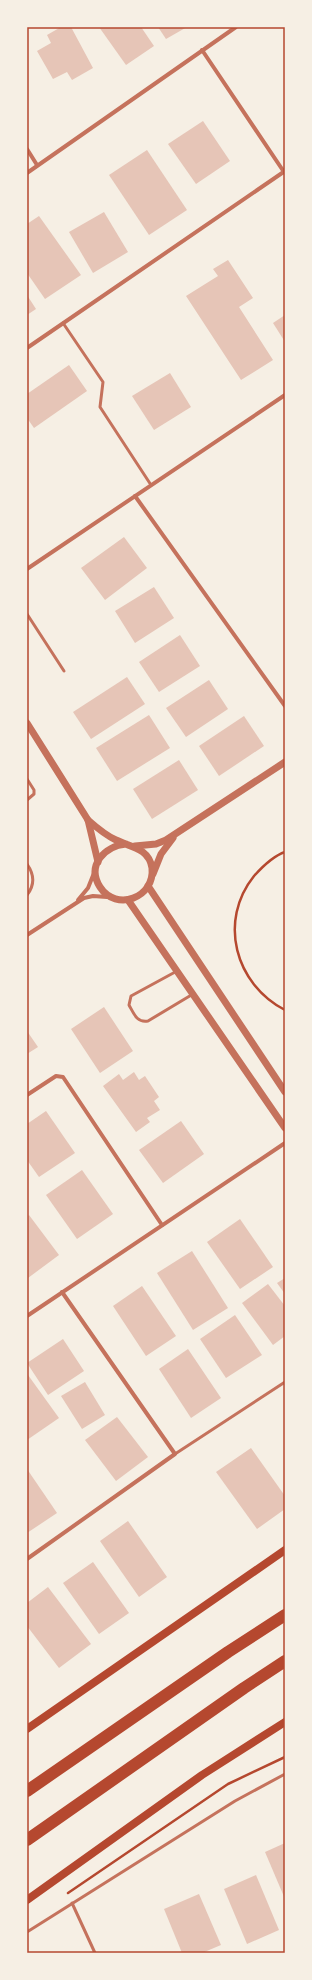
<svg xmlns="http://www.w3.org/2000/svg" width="312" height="1980" viewBox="0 0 312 1980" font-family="'Golos Text',sans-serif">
<rect width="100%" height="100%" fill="#f6efe4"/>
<g fill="#e6c5b7">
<path d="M61 27H71L93 68 72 80 67 72 53 79 37 51 51 43 47 35Z"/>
<path d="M99 27H141L154 46 126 65Z"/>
<path d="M158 27H187L166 39Z"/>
<path d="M203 121 230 161 196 184 168 144Z"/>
<path d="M147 150 187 210 149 235 109 175Z"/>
<path d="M104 212 128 252 93 273 69 232Z"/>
<path d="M39 216 81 275 45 299 27 273V224Z"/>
<path d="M228 260 253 298 239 307 273 360 241 380 186 296 218 276 213 269Z"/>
<path d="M27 295 36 309 27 315Z"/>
<path d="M285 315V342L273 323Z"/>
<path d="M69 365 87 391 34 428 27 418V394Z"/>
<path d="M170 373 191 407 154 430 132 396Z"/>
<path d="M124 537 147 568 105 600 81 568Z"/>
<path d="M154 587 174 618 135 643 115 611Z"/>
<path d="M180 635 200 666 159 692 139 662Z"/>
<path d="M127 677 145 704 91 739 73 712Z"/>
<path d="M209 680 228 709 186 737 166 708Z"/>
<path d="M149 715 170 748 117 781 96 748Z"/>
<path d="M244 716 264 746 219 776 199 746Z"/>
<path d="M179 760 198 790 152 819 133 789Z"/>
<path d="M104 1007 133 1051 100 1073 71 1029Z"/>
<path d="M27 1031 38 1047 27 1054Z"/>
<path d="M134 1072 139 1080 145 1076 159 1097 154 1101 160 1110 147 1118 150 1122 136 1132 103 1086 119 1074 123 1080Z"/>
<path d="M46 1111 75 1153 39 1177 27 1160V1124Z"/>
<path d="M181 1121 204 1154 163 1183 139 1150Z"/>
<path d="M82 1170 113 1214 77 1239 46 1195Z"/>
<path d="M29 1215 59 1255 28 1278 27 1217Z"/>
<path d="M240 1219 273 1267 240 1289 207 1242Z"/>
<path d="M192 1251 228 1308 193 1330 157 1273Z"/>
<path d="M285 1278V1294L277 1283Z"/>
<path d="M268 1284 285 1306V1336L273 1345 242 1303Z"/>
<path d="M142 1286 176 1336 146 1356 113 1306Z"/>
<path d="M235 1315 262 1355 226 1378 200 1339Z"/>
<path d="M63 1339 84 1371 48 1395 27 1363Z"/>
<path d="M188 1349 221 1398 191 1418 159 1369Z"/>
<path d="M28 1375 59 1418 27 1440V1376Z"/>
<path d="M85 1382 105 1415 82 1429 61 1396Z"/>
<path d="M117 1417 148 1457 116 1481 85 1440Z"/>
<path d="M251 1448 285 1496V1509L257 1529 216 1472Z"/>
<path d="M27 1469 57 1513 27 1533Z"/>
<path d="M128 1521 167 1577 139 1597 100 1541Z"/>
<path d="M93 1562 129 1613 99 1634 63 1583Z"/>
<path d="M48 1587 91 1644 59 1668 27 1626V1603Z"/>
<path d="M285 1843V1899L265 1852Z"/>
<path d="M256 1875 279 1930 247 1944 224 1889Z"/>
<path d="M199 1894 221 1945 202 1953H182L164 1909Z"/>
</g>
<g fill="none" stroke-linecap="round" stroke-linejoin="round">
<g stroke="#b5482f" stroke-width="2.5">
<path d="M285 852C273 856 263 866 254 876 218 921 235 984 285 1010"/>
<path d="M68 1893 228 1784 285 1757"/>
</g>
<g stroke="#c5725c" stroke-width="3">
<path d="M63 323 103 382 100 407 151 485"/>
<path d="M27 614 64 671"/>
<path d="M27 779 34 790V794L27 800"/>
<path d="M27 864C34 874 35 885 27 895"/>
<path d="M177 971 131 996 129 1005C134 1014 137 1023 148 1021L193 994"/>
<path d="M175 1454 285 1382"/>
<path d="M72 1903 95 1953"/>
<path d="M27 1932 235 1801 285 1774"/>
</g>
<g stroke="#c5725c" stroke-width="4">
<path d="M202 50 284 172"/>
<path d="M27 149 37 165"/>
<path d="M27 173 236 27"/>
<path d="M27 348 285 171"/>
<path d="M135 496 285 706"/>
<path d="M27 569 285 395"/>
<path d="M78 900 88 888 94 873"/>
<path d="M27 935 84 898 93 896 107 897"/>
<path d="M27 1095 56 1076 63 1077 162 1225"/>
<path d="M27 1316 285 1143"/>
<path d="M27 1559 175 1454 62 1292"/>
</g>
<g stroke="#c5725c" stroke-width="7">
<path d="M27 723 88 820 98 862"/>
<path d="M88 820C97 828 105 835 116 840 130 847 149 848 152 868 155 898 116 912 100 887 86 865 105 846 126 844"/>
<path d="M135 846 156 844 166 840 285 762"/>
<path d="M153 874 161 854 173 838"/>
<path d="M148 886 285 1092"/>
<path d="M128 900 285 1128"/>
</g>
<g stroke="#b5482f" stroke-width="8">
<path d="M27 1729 285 1550"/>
<path d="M27 1900 202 1775 285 1722"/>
</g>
<g stroke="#b5482f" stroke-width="12">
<path d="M27 1791 228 1652 285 1615"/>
<path d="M27 1840 244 1688 285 1661"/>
</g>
</g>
<rect width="312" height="1980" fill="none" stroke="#f6efe4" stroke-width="56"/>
<rect x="28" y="28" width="256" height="1924" fill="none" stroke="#b5482f" stroke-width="1.5"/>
</svg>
